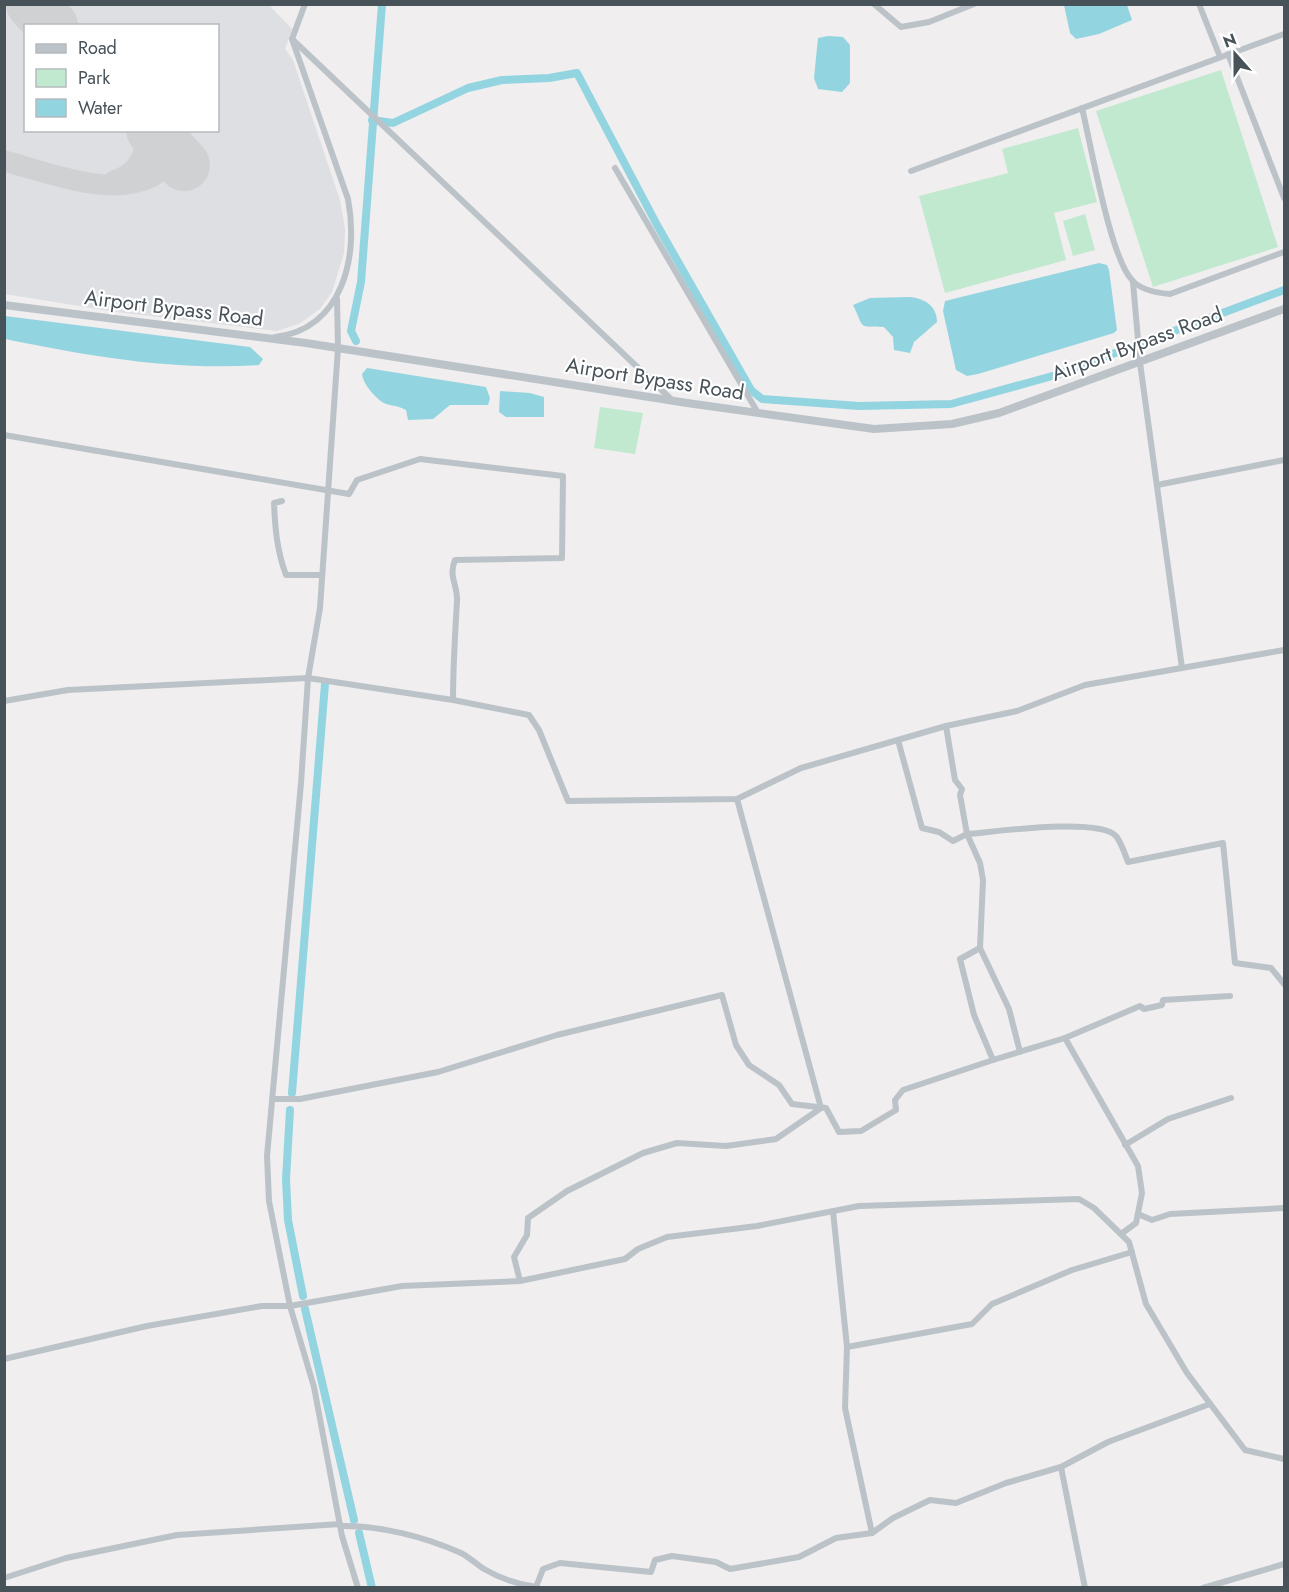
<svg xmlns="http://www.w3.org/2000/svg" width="1289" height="1592" viewBox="0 0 1289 1592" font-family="Jost,sans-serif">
<rect width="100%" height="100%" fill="#f0eeee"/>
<path fill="#dddfe2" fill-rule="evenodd" d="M4 5H269L292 29 285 49 293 60 340 200 345 229 344 253 332 292 320 309 299 324 276 331 117 312 5 294ZM26 26H218V130H26Z"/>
<g fill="#c1e9cf">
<path d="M1221 70 1278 247 1153 287 1096 111Z"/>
<path d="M1078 128 1097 202 1054 213 1066 260 945 293 919 196 1008 173 1002 149Z"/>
<path d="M1085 214 1095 250 1073 256 1063 221Z"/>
<path d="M600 407 643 413 635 454 594 448Z"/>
</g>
<g fill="#93d4e1">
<path d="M1064 5H1127L1132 20 1099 34 1076 39 1070 33Z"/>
<path d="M828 36 843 37 850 45V83L842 92 818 89 814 78 818 38Z"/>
<path d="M1099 263 1107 265 1109 270 1117 330 1114 333 978 374 967 376 956 370 943 311 945 301Z"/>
<path d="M911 297C925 299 937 306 937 322L914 342 910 353 894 350 893 337 884 327C857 326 865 330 853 305L870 298Z"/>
<path d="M5 316 250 347 263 359 259 365C173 371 88 356 5 339Z"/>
<path d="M367 368 486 387 490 398 488 405H450L433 419 408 420 406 410C398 405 388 406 382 402 374 396 363 384 362 374Z"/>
<path d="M500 391 530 393 544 397V417H506L499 412Z"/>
</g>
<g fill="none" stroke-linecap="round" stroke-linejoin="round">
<g stroke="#93d4e1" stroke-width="8">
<path d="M372 120 393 123 468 88 502 80 549 78 577 73 657 225 751 390 762 399 859 406 951 404 1056 375 1284 290"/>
<path d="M356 341 351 331 361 282 382 4"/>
<path d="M292 1093 325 684"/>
<path d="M290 1110 286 1179 288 1220 303 1296"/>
<path d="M305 1309 354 1520"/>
<path d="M359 1533 372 1588"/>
</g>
<g stroke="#d0d1d2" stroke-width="21">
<path d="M4 161C48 172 108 198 151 177 160 173 169 164 177 157"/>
<path d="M114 181C138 174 148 154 145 130"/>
</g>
<g stroke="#d0d1d2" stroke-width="52">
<path d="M32 4 52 26"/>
<path d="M152 130 184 165"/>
</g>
<g stroke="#bbc3c9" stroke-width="6">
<path d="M874 4 901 27 929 22 974 4"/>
<path d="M1199 4 1220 57"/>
<path d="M292 39 672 400"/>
<path d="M1228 54 1284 198"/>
<path d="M1082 108C1091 145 1110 257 1132 280 1140 290 1159 293 1170 294L1284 252"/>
<path d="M615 168 758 413"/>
<path d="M911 171 1284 34"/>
<path d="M1133 282 1140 363 1182 668"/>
<path d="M337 299 338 348 320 608 308 678 301 783 267 1156 269 1201 290 1306 314 1387 342 1536 358 1588"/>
<path d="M275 337C343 329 359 256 348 199L292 39 305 4"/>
<path d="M4 435 349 494 357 480 420 459 563 476 562 558 455 560C448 577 458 585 457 601 455 634 453 667 453 700L308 678 68 690 4 701"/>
<path d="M1157 485 1284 460"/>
<path d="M282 501 274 503C275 528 277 551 286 575H322"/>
<path d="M453 700 529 715 539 730 568 801 737 799 801 768 946 726 1017 711 1085 685 1284 650"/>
<path d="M946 726 955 780 962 789 960 795 967 834C994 832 1098 817 1116 836 1121 842 1125 854 1128 862L1223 843 1235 963 1271 968 1284 984"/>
<path d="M980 948 1009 1009 1020 1052"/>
<path d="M1065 1038 1140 1006 1144 1009 1162 1005 1163 1000 1230 996"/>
<path d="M993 1060 1065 1038 1138 1166 1142 1193 1136 1223 1121 1234"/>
<path d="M272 1099H300L438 1072 557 1035 722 995 736 1045 749 1065 779 1085 792 1104 826 1108 839 1132 861 1131 896 1110 895 1100 903 1090 993 1060 974 1015 960 959 980 948 983 880 980 863 967 834 953 841 939 832 922 828 898 740"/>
<path d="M1125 1145 1168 1119 1231 1098"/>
<path d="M833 1211 847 1347 972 1324 992 1304 1072 1270 1132 1252"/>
<path d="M1138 1214 1152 1220 1170 1214 1284 1208"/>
<path d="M520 1281 514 1257 527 1235 528 1218 567 1191 643 1153 677 1143 726 1146 776 1139 821 1108 737 799"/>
<path d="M847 1347 845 1408 872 1533"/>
<path d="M4 1359 147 1326 262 1306H290L402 1286 520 1281 625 1259 638 1249 667 1237 757 1226 859 1206 1079 1199 1094 1208 1129 1242 1146 1304 1187 1373 1245 1450 1284 1459"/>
<path d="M1061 1467 1085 1588"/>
<path d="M340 1526C380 1525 425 1537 461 1553 469 1557 476 1564 484 1569 501 1579 516 1584 536 1587L543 1569 560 1563 651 1572 655 1560 672 1556 716 1562 730 1569 799 1557 836 1538 872 1533 893 1518 930 1500 956 1503 1006 1483 1061 1467 1108 1442 1210 1404"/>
<path d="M4 1578 66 1558 177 1535 340 1524"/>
<path d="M1203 1588 1284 1564"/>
</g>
<path stroke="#bbc3c9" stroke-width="8" d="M4 305 306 343 687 403 874 429 952 424 999 413 1284 309"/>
</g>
<g text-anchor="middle" stroke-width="4.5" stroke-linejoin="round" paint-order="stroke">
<g font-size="21" fill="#485259" stroke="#fff">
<text transform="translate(174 308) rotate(7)" y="7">Airport Bypass Road</text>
<text transform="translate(1137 344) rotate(-20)" y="7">Airport Bypass Road</text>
<text transform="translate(655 379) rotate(9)" y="7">Airport Bypass Road</text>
</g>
</g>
<rect width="1289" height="1592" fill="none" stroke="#485259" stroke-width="12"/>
<rect x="24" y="24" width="195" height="108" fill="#ffffff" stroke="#b6babd" stroke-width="1.5"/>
<rect x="36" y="44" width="30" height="9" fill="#bbc3c9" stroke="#b6babd" stroke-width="1.5"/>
<text x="78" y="54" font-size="18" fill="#485259">Road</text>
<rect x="36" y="69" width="30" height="18" fill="#c1e9cf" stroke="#b6babd" stroke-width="1.5"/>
<text x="78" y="84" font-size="18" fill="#485259">Park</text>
<rect x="36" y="99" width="30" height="18" fill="#93d4e1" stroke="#b6babd" stroke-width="1.5"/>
<text x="78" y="114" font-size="18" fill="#485259">Water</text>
<g transform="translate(1235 54) rotate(339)" stroke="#ffffff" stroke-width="4.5" paint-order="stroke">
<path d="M0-4.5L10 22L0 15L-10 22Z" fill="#485259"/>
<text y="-9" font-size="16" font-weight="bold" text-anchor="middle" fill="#485259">N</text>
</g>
</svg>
